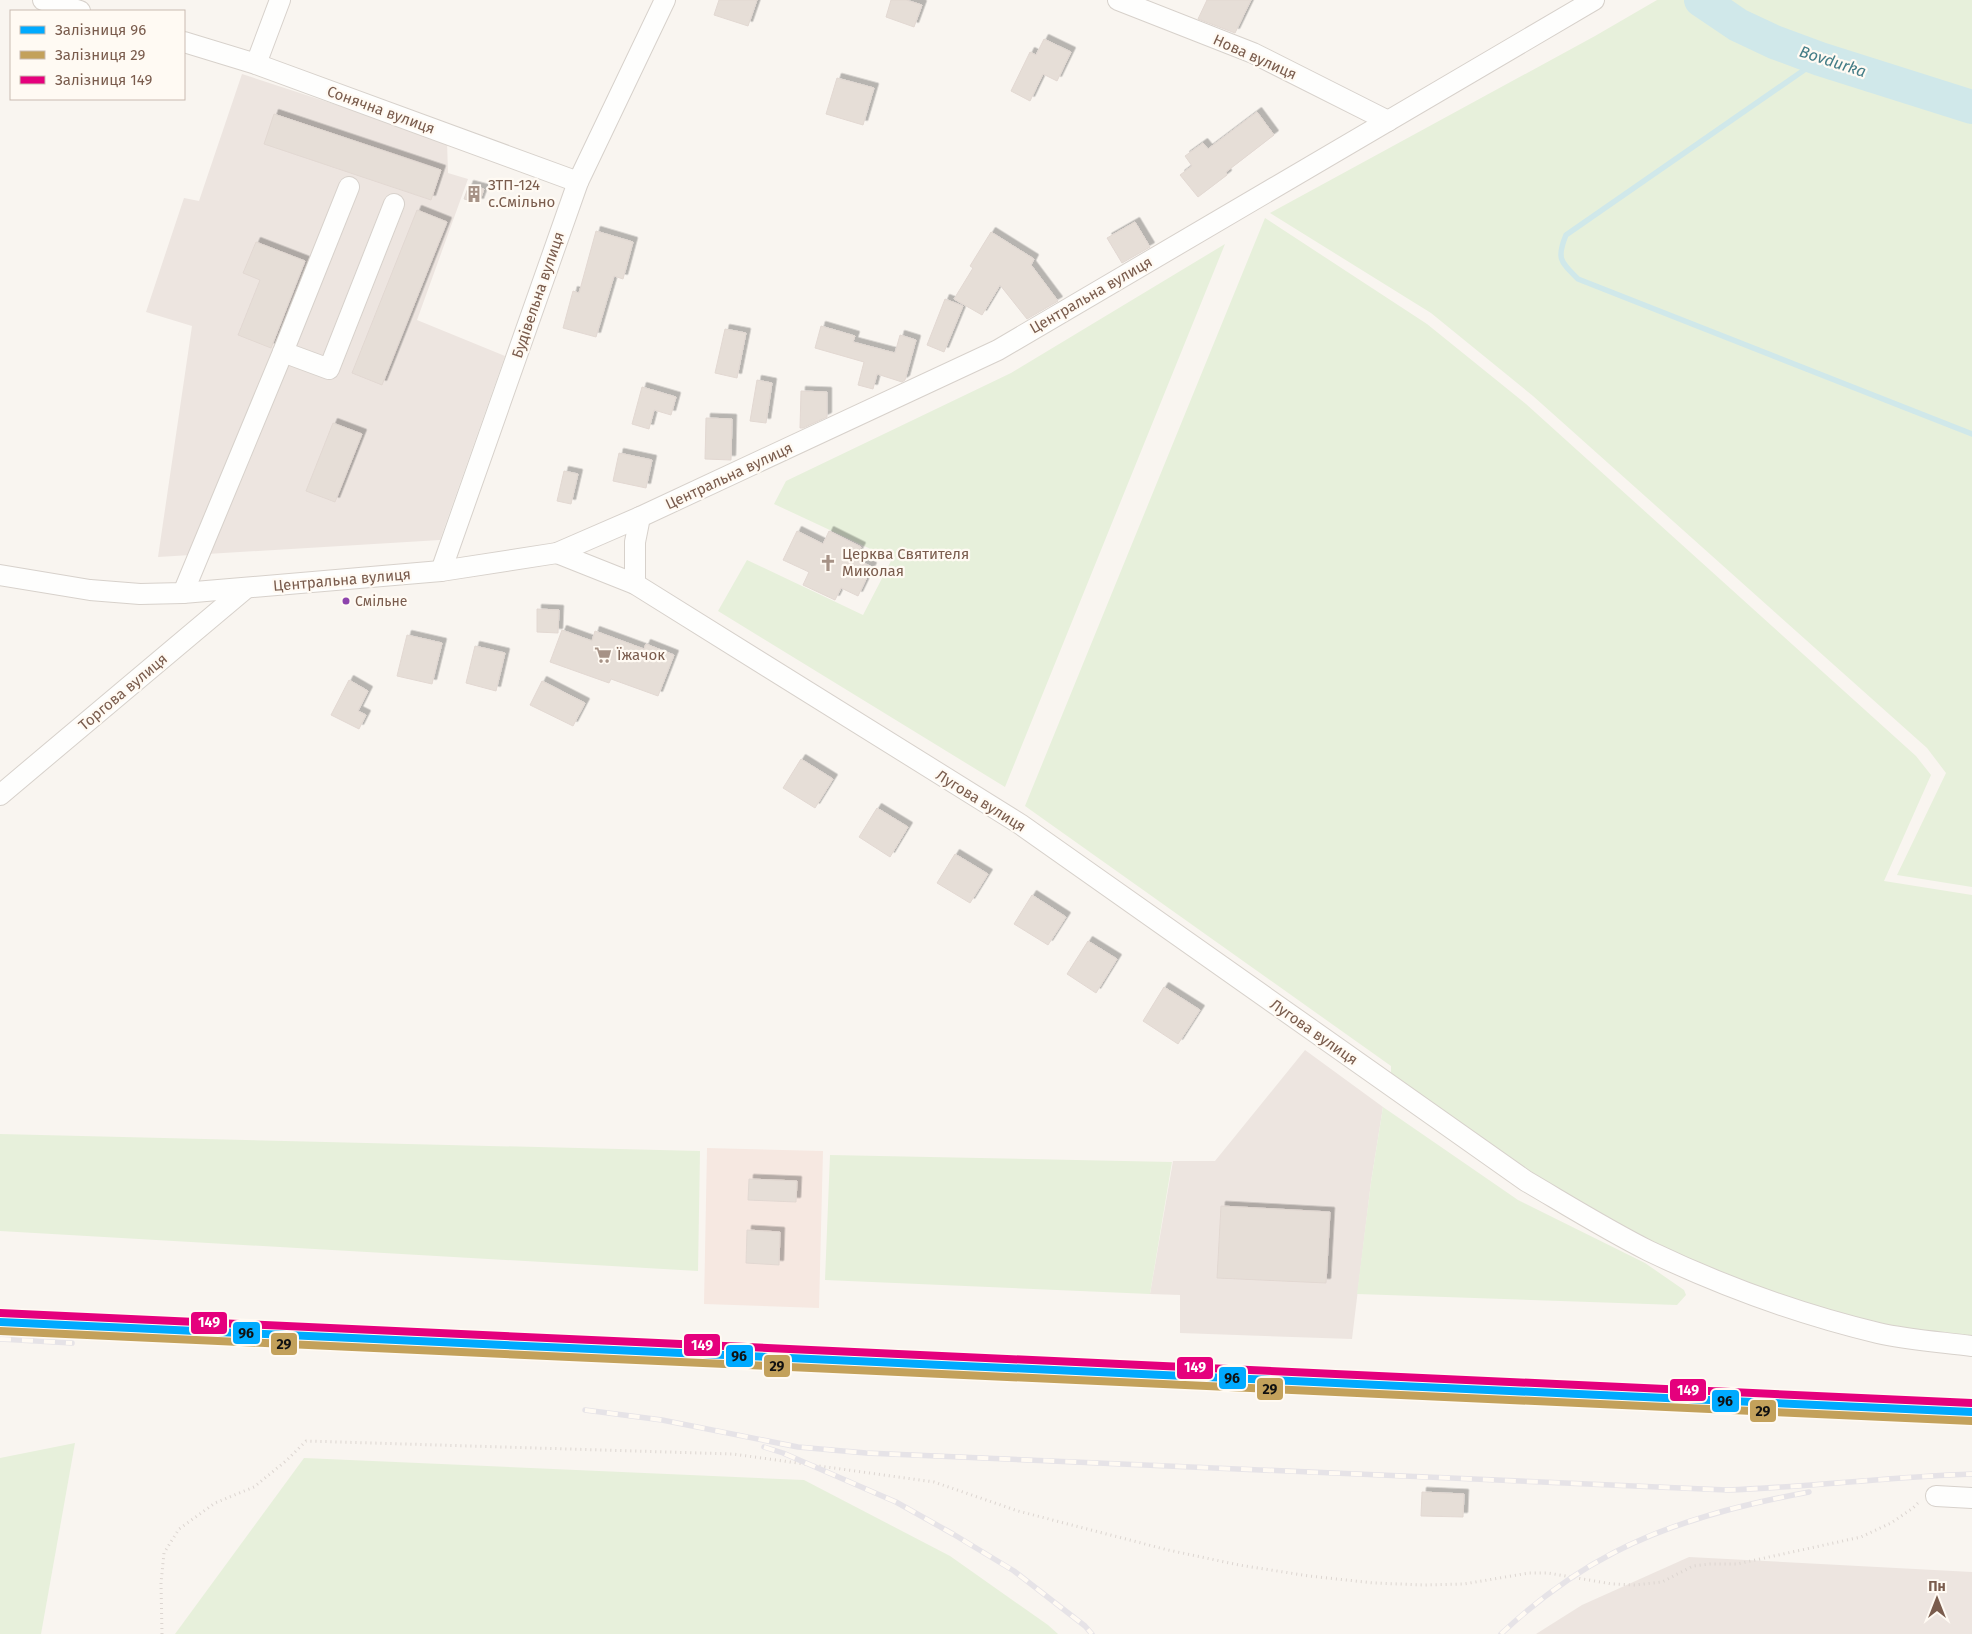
<svg xmlns="http://www.w3.org/2000/svg" width="1972" height="1634" viewBox="0 0 1972 1634" font-family="'Fira Sans',sans-serif">
<defs>
<filter id="shadow"><feDropShadow dx="4.5" dy="-4.5" stdDeviation="0" flood-color="#0004"/></filter>
</defs>
<rect width="100%" height="100%" fill="#f9f5f0"/>
<path fill="#f6e8e1" d="M707 1148 823 1151 819 1308 704 1304Z"/>
<g fill="#ede5e0">
<path d="M242 74 447 141 448 173 468 179 417 320 505 356 440 540 158 557 192 326 146 312 184 198 199 201Z"/>
<path d="M1305 1050 1383 1107 1371 1182 1352 1339 1180 1333V1295L1150 1294 1173 1161H1215Z"/>
<path d="M1689 1557 1972 1572V1634H1536L1582 1605Z"/>
</g>
<g fill="#e7f0db">
<path d="M1657 0H1972V887L1897 875 1946 773 1927 748 1533 396 1431 313 1270 213 1595 36Z"/>
<path d="M1265 218 1427 324 1526 404 1916 756 1931 775 1884 881 1972 895V1339L1881 1324 1835 1313 1729 1277 1651 1244 1562 1195 1391 1078V1066L1025 806Z"/>
<path d="M1225 244 1005 787 718 611 747 560 863 615 892 559 774 504 786 481 1011 373Z"/>
<path d="M1383 1107 1518 1200 1645 1263 1684 1290 1686 1295 1677 1305 1357 1294 1371 1182Z"/>
<path d="M0 1134 700 1151 698 1271 0 1231Z"/>
<path d="M830 1155 1172 1162 1150 1294 825 1280Z"/>
<path d="M75 1443 41 1634H0V1458Z"/>
<path d="M304 1458 804 1480 950 1556 1048 1625 1058 1634H175Z"/>
</g>
<g fill="none" stroke-linecap="round" stroke-linejoin="round">
<path stroke="#d0e8ea" stroke-width="5.5" d="M1820 59 1566 235C1556 259 1561 262 1578 279L1972 434"/>
<path stroke="#d0e8ea" stroke-width="34" d="M1701 0 1738 25 1774 42 1820 59 1972 107"/>
</g>
<g fill="#e6ded7" stroke="#e2d8d2" filter="url(#shadow)">
<path d="M719 0H757L748 26 714 15Z"/>
<path d="M891 0H906L922 5 914 27 886 17Z"/>
<path d="M1207 0H1251L1235 33 1198 19Z"/>
<path d="M1044 39 1071 52 1057 81 1043 74 1030 101 1011 91 1030 52 1036 55Z"/>
<path d="M837 78 874 88 863 125 826 114Z"/>
<path d="M1257 112 1274 135 1226 172 1227 175 1198 197 1180 175 1192 166 1185 156 1203 143 1208 149Z"/>
<path d="M274 114 441 170 431 200 264 144Z"/>
<path d="M469 185 484 189 479 203 464 199Z"/>
<path d="M417 210 447 222 382 385 352 373Z"/>
<path d="M1135 222 1150 247 1122 263 1107 238Z"/>
<path d="M596 231 633 242 623 279 614 276 596 337 563 328 573 291 579 293Z"/>
<path d="M991 232 1034 259 1031 265 1058 301 1027 319 1000 285 982 315 954 299 973 268 970 266Z"/>
<path d="M256 242 305 261 271 348 238 335 260 280 243 273Z"/>
<path d="M945 299 963 306 944 352 927 345Z"/>
<path d="M821 326 855 336 853 342 895 353 900 335 916 340 905 380 902 382 877 374 873 389 858 385 864 362 815 348Z"/>
<path d="M725 329 746 333 737 378 715 373Z"/>
<path d="M757 380 772 383 766 423 750 421Z"/>
<path d="M642 387 676 397 671 415 654 410 649 429 632 424Z"/>
<path d="M801 391 827 392V417L803 428H800Z"/>
<path d="M706 418 732 419 731 460 705 459Z"/>
<path d="M333 423 362 434 335 502 306 491Z"/>
<path d="M619 453 652 460 646 488 613 481Z"/>
<path d="M564 471 578 474 571 504 557 501Z"/>
<path d="M797 531 823 544 829 531 861 547 855 559 872 567 858 596 841 588 835 600 803 585 809 572 783 560Z"/>
<path d="M537 609 559 610 558 633 537 632Z"/>
<path d="M562 630 592 641 595 631 644 649 646 644 674 655 658 696 611 679 609 683 550 662Z"/>
<path d="M407 635 442 643 432 684 397 676Z"/>
<path d="M475 646 505 653 496 691 466 683Z"/>
<path d="M349 680 368 691 358 711 366 715 359 729 331 715Z"/>
<path d="M542 681 585 703 573 726 530 705Z"/>
<path d="M801 759 833 779 815 808 783 788Z"/>
<path d="M877 808 908 827 890 857 859 837Z"/>
<path d="M955 854 988 874 970 903 937 883Z"/>
<path d="M1032 895 1066 917 1048 945 1014 924Z"/>
<path d="M1088 941 1117 959 1096 993 1067 974Z"/>
<path d="M1164 987 1200 1010 1178 1044 1143 1021Z"/>
<path d="M749 1179 797 1181 796 1202 748 1200Z"/>
<path d="M1221 1206 1330 1212 1326 1283 1217 1278Z"/>
<path d="M747 1230 780 1232 779 1265 746 1263Z"/>
<path d="M1422 1492 1464 1494 1463 1517 1421 1516Z"/>
</g>
<g fill="none" stroke-linecap="round" stroke-linejoin="round">
<g stroke="#d7d1cb" stroke-width="22">
<g id="minor">
<path d="M43 0 80 11"/>
<path d="M1118 0 1253 53 1388 121"/>
<path d="M184 42 256 64 578 182"/>
<path d="M256 64 280 0"/>
<path d="M283 352 329 369 394 204"/>
<path d="M557 553 635 584 1020 824 1526 1181C1567 1205 1607 1230 1649 1251 1722 1286 1799 1314 1878 1333 1908 1340 1941 1342 1972 1346"/>
<path d="M441 571 578 182 665 0"/>
<path d="M0 575 90 590 140 594 183 593 441 571 557 553 640 517 998 350 1594 0"/>
<path d="M635 584V542L640 517"/>
<path d="M183 593 283 352 349 187"/>
<path d="M0 795 245 589"/>
<path d="M1936 1496 1972 1498"/>
</g>
</g>
<path stroke="#dcd5d0" stroke-width="3" stroke-dasharray="1 4" stroke-linecap="butt" d="M162 1634 161 1583 164 1553 179 1529 215 1503 254 1487 287 1460 306 1441 733 1454 934 1482 1018 1511 1168 1550 1239 1565 1309 1576 1374 1583 1424 1585 1464 1584 1529 1573H1548L1612 1584 1635 1585 1662 1582 1693 1566 1710 1564H1737L1861 1537 1891 1523 1913 1508 1920 1501"/>
<use href="#minor" stroke="#fefefd" stroke-width="20"/>
<g stroke="#e6e3e7" stroke-width="5.5">
<g id="rail">
<path d="M0 1339 72 1343"/>
<path d="M585 1410 662 1420 798 1447 866 1453 1727 1490C1809 1487 1890 1477 1972 1474"/>
<path d="M764 1447 783 1453 896 1502 953 1534 1014 1571 1085 1626 1092 1634"/>
<path d="M1501 1634C1535 1602 1574 1573 1615 1552 1675 1521 1744 1504 1809 1492"/>
</g>
</g>
<use href="#rail" stroke="#fffaf3" stroke-width="4" stroke-dasharray="11" stroke-linecap="butt"/>
<g stroke="#fffaf3" stroke-width="11">
<path id="rail-1" d="M0 1322 1972 1412"/>
</g>
<g stroke="#fffaf3" stroke-width="11">
<path id="rail-2" d="M0 1331 1972 1421"/>
</g>
<g stroke="#fffaf3" stroke-width="11">
<path id="rail-3" d="M0 1313 1972 1403"/>
</g>
<use href="#rail-1" stroke="#0af" stroke-width="8"/>
<use href="#rail-2" stroke="#c3a15b" stroke-width="8"/>
<use href="#rail-3" stroke="#e5007d" stroke-width="8"/>
</g>
<defs>
<g id="building-bare" transform="scale(1.35)"><path d="M-4-6H4V6H1V3H-1V6H-4ZM-2.5-4.3h1.7v1.8h-1.7ZM.8-4.3h1.7v1.8H.8ZM-2.5-1h1.7V.8h-1.7ZM.8-1h1.7V.8H.8Z" fill="#a69286" stroke="#fffaf3" stroke-width="2.5" paint-order="stroke"/></g>
<g id="church-bare" transform="scale(1.35)"><path d="M-1.2-6h2.4v3.5h3.3v2.4h-3.3V6h-2.4V-.1h-3.3v-2.4h3.3Z" fill="#a69286" stroke="#fffaf3" stroke-width="2.5" paint-order="stroke"/></g>
<g id="supermarket-bare" transform="scale(1.35)"><path d="M-6-5.5h2.5l.6 2H6L4.5 2H-2.5L-4.4-4H-6ZM-1.5 3.2a1.3 1.3 0 1 0 .1 0ZM3 3.2a1.3 1.3 0 1 0 .1 0Z" fill="#a69286" stroke="#fffaf3" stroke-width="2.5" paint-order="stroke"/></g>
</defs>
<g fill-rule="evenodd">
<use href="#building-bare" x="474" y="194"/>
<use href="#church-bare" x="828" y="563"/>
<use href="#supermarket-bare" x="603" y="655"/>
</g>
<circle fill="#8e44ad" stroke="#fffaf3" stroke-width="2" cx="346" cy="601" r="4.5"/>
<g text-anchor="middle" stroke-width="4.5" stroke-linejoin="round" paint-order="stroke">
<g font-size="14" fill="#7a5c4d" stroke="#fffaf3" text-anchor="start">
<text x="355" y="606">Смільне</text>
</g>
<g font-size="15" fill="#7a5c4d" stroke="#fffaf3">
<text transform="translate(1255 57) rotate(24)" y="5">Нова вулиця</text>
<text transform="translate(381 110) rotate(20)" y="5">Сонячна вулиця</text>
<text transform="translate(538 295) rotate(-71)" y="5">Будівельна вулиця</text>
<text transform="translate(1091 295) rotate(-30)" y="5">Центральна вулиця</text>
<text transform="translate(729 476) rotate(-25)" y="5">Центральна вулиця</text>
<text transform="translate(342 580) rotate(-5)" y="5">Центральна вулиця</text>
<text transform="translate(123 692) rotate(-40)" y="5">Торгова вулиця</text>
<text transform="translate(981 801) rotate(32)" y="5">Лугова вулиця</text>
<text transform="translate(1314 1032) rotate(35)" y="5">Лугова вулиця</text>
</g>
<g font-size="15" fill="#7a5c4d" stroke="#fffaf3" text-anchor="start">
<text x="488" y="190">ЗТП-124<tspan x="488" dy="17">с.Смільно</tspan></text>
<text x="842" y="559">Церква Святителя<tspan x="842" dy="17">Миколая</tspan></text>
<text x="617" y="660">Їжачок</text>
</g>
<g font-size="16" font-style="italic" fill="#437c86" stroke="#fffaf3">
<text transform="translate(1833 61) rotate(18)" y="6">Bovdurka</text>
</g>
</g>
<g stroke="#fffaf3" stroke-width="2">
<rect x="190" y="1311" width="38" height="24" rx="5" fill="#e5007d"/>
<rect x="232" y="1321" width="29" height="24" rx="5" fill="#0af"/>
<rect x="270" y="1332" width="28" height="24" rx="5" fill="#c3a15b"/>
<rect x="683" y="1333" width="38" height="24" rx="5" fill="#e5007d"/>
<rect x="725" y="1344" width="29" height="24" rx="5" fill="#0af"/>
<rect x="763" y="1354" width="28" height="24" rx="5" fill="#c3a15b"/>
<rect x="1176" y="1356" width="38" height="24" rx="5" fill="#e5007d"/>
<rect x="1218" y="1366" width="29" height="24" rx="5" fill="#0af"/>
<rect x="1256" y="1377" width="28" height="24" rx="5" fill="#c3a15b"/>
<rect x="1669" y="1378" width="38" height="24" rx="5" fill="#e5007d"/>
<rect x="1711" y="1389" width="29" height="24" rx="5" fill="#0af"/>
<rect x="1749" y="1399" width="28" height="24" rx="5" fill="#c3a15b"/>
</g>
<g font-size="14" text-anchor="middle" font-weight="bold" fill="#fff">
<text x="209" y="1327">149</text>
<text x="702" y="1350">149</text>
<text x="1195" y="1372">149</text>
<text x="1688" y="1395">149</text>
</g>
<g font-size="14" text-anchor="middle" font-weight="bold" fill="#111">
<text x="246" y="1338">96</text>
<text x="284" y="1349">29</text>
<text x="739" y="1361">96</text>
<text x="777" y="1371">29</text>
<text x="1232" y="1383">96</text>
<text x="1270" y="1394">29</text>
<text x="1725" y="1406">96</text>
<text x="1763" y="1416">29</text>
</g>
<rect x="10" y="10" width="175" height="90" fill="#fffaf3" stroke="#cabbb1"/>
<rect x="20" y="26" width="25" height="8" fill="#00aaff" stroke="#cabbb1"/>
<text x="55" y="35" font-size="15" fill="#7a5c4d">Залізниця 96</text>
<rect x="20" y="51" width="25" height="8" fill="#c3a15b" stroke="#cabbb1"/>
<text x="55" y="60" font-size="15" fill="#7a5c4d">Залізниця 29</text>
<rect x="20" y="76" width="25" height="8" fill="#e5007d" stroke="#cabbb1"/>
<text x="55" y="85" font-size="15" fill="#7a5c4d">Залізниця 149</text>
<g transform="translate(1937 1599)" stroke="#fffaf3" stroke-width="4" paint-order="stroke">
<path d="M0-4L9 19L0 12L-9 19Z" fill="#7a5c4d"/>
<text y="-8" font-size="14" font-weight="bold" text-anchor="middle" fill="#7a5c4d">Пн</text>
</g>
</svg>
